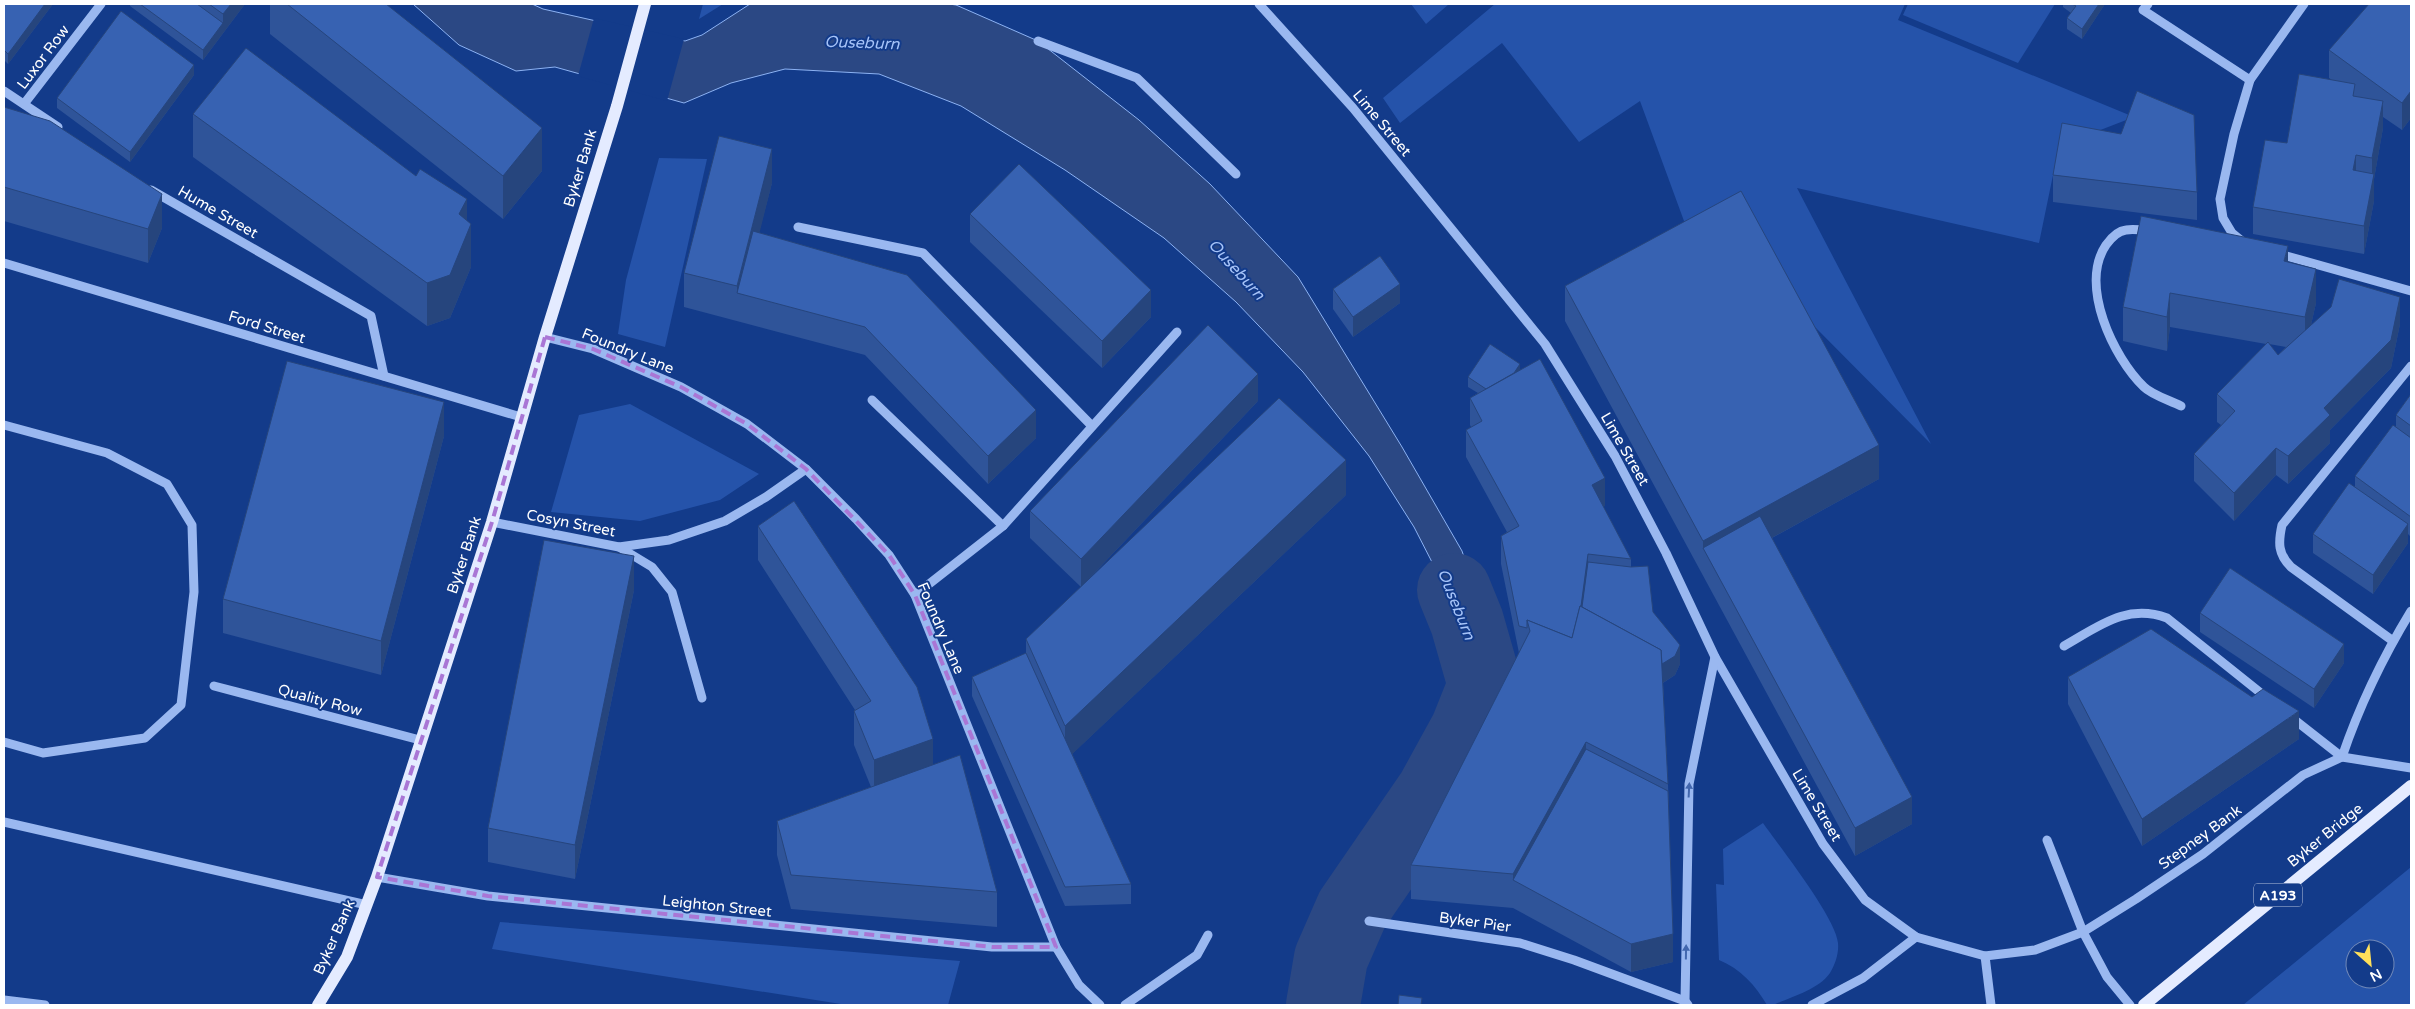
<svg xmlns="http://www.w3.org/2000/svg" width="2415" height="1009" viewBox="0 0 2415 1009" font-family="'Varela Round',sans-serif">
<rect width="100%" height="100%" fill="#133b8a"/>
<g fill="#2553aa" fill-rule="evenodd">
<path d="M703 4H723L699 19Z"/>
<path d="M1411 4H1449L1426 24Z"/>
<path d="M1495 4H1905L1898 20 2134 117 2059 146 2039 243 1797 188 1931 444 1812 324 1695 251 1640 101 1579 142 1502 43 1400 123 1383 98Z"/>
<path d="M1908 4H2055L2018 63 1903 15Z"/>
<path d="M659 158 707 159 665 347 618 334 626 280Z"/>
<path d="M630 404 759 474 720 500 640 521 551 512 579 415Z"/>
<path d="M1763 823C1780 847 1836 918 1838 943 1839 954 1835 964 1830 973 1818 990 1791 997 1773 1005H1767C1755 985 1741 969 1719 960L1716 884 1724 885 1723 849Z"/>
<path d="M2411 867V1005H2243ZM2355 949H2385V979H2355Z"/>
<path d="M500 922 960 961 948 1005H847L492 949Z"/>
</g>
<path fill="#2b4884" stroke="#8cb2f3" d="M413 4H532L543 9 685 41 702 35 750 4H949L956 5 1038 41 1139 120 1210 184 1298 277 1402 447 1462 551 1490 635 1485 685 1454 605 1414 527 1369 456 1303 372 1236 302 1164 238 1065 170 961 106 879 74 785 69 731 83 684 103 555 67 516 71 459 45Z"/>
<path fill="#133b8a" d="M594 18 684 39 667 101 578 76Z"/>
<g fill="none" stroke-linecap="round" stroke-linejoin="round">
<path stroke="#2b4884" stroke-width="74" d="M1323 1005 1331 958 1352 910 1433 792 1467 730 1485 685 1467 622 1454 590"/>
<g stroke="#9ab8f0" stroke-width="9">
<path d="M1259 4 1353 108 1545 344 1615 456 1666 553 1715 657 1823 844 1865 900 1916 937 1985 956 2035 950 2083 932 2136 899 2203 854 2303 775 2342 757C2359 707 2383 657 2411 611"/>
<path d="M2148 4 2143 10 2250 80"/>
<path d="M1038 41 1137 78 1236 174"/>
<path d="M4 91 58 127"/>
<path d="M24 104 101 4"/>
<path d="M151 190 371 316 384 376"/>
<path d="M798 227 923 253 1092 426"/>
<path d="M2149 231C2142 230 2133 229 2126 230 2117 231 2111 238 2106 245 2079 285 2113 357 2144 387 2152 395 2169 400 2181 406"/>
<path d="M2243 242 2232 233 2223 218 2220 199 2234 134 2250 80 2304 4"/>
<path d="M2276 253 2411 291"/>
<path d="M4 263 521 417"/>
<path d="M545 337 593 349 681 387 747 424 806 469 856 519 889 555 915 595 1056 947 1079 985 1100 1005"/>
<path d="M872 400 1003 526"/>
<path d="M4 425 107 453 167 484 192 525 194 592 181 705 145 738 43 753 4 742"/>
<path d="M492 522 619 547 669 540 725 521 766 497 806 469"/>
<path d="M619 547 652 567 672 592 702 698"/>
<path d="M915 595 1003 526 1177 332"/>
<path d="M2393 641 2291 567C2278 554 2278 543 2282 525L2411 366"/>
<path d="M2064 646C2098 627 2126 603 2167 618L2267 698"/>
<path d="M214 686 420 740"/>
<path d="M2291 717 2342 757 2411 768"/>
<path d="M4 822 367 905"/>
<path d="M2047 840 2083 932 2107 977 2130 1005"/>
<path d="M377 877 488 896 992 947H1056"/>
<path d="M1369 921 1520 943 1574 960 1685 1001"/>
<path d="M1985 956 1991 1005"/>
<path d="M4 1000 45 1005"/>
<path d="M1125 1005 1197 955 1208 935"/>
<path d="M1688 1005 1685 1001 1689 784 1715 657"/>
<path d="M1812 1005 1863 978 1916 937"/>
</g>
<g stroke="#e4ebff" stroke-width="12">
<path d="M318 1005 347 957 377 877 492 522 545 337 617 106 645 4"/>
<path d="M2144 1005 2411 786"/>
</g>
</g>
<g fill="#2f5499" fill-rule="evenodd">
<path d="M4 4H53L8 64 4 60Z"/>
<path d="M130 4H245L203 60 130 6Z"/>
<path d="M270 4H386L542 171 503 219 270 34Z"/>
<path d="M2063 4H2105L2082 39 2067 29V18L2071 13 2063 7Z"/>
<path d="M2411 4V118L2402 130 2383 117V128L2374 179V201L2364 254 2253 234V207L2332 80 2329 78V50Z"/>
<path d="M194 75 130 162 57 108V98Z"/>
<path d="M4 107 162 228 148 263 4 221Z"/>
<path d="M193 114 471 267 450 318 427 326 193 157Z"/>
<path d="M2053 175 2197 192V220L2053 202Z"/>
<path d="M772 183 759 232 1036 438 988 484 865 355 684 307V273Z"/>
<path d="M970 214 1151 317 1102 368 970 242Z"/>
<path d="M2141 216 2288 262 2316 303 2311 325 2400 324 2391 368 2330 430V443L2288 484 2276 475 2234 521 2194 481V454L2221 425 2217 422V394L2266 344 2170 327 2167 351 2123 341V307ZM2269 344 2286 347 2278 355Z"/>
<path d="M1565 286 1879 479 1772 538 1912 824 1855 856 1565 321Z"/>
<path d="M1333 289 1400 303 1353 337 1333 309Z"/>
<path d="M1520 370 1605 506H1603L1631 559V567L1653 612 1680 664 1675 675 1663 683 1668 784 1673 934V962L1631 972 1513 908 1411 899V865L1519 653 1501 564V536L1507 532 1466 457V430L1471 427 1470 425V398L1478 393 1468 387V377Z"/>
<path d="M2411 394V537L2408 534V543L2373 594 2313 553V534L2355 487V476L2396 427V415Z"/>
<path d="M1258 401 1081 587 1030 538V511Z"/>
<path d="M444 436 381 675 223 633V599Z"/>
<path d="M1346 495 1072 754 1131 884V904L1065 906 972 696V677L1026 653V639Z"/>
<path d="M758 526 933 765 997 892V927L791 909 777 855V821L871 787 854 745V711L855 710 758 560Z"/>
<path d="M634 590 575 879 488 862V828Z"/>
<path d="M2200 613 2344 663 2314 708 2200 632Z"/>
<path d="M2068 677 2252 697 2299 739 2142 846 2068 704Z"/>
</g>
<g fill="#26457d">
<path d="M45 4H53L8 64V54Z"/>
<path d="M231 4H245L203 60V50L223 23V14Z"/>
<path d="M2099 4H2105L2082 39V29Z"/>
<path d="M194 65V75L130 162V152Z"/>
<path d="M2411 91V118L2402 130V103Z"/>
<path d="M2383 101V128L2374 179V201L2364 254V226L2372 181V158Z"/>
<path d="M542 128V171L503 219V176Z"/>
<path d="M772 149V183L744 295 737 293V286Z"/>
<path d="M2356 155V183L2353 170Z"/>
<path d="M162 194V228L148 263V229Z"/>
<path d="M467 199V233L471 224V267L450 318 427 326V283L459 214Z"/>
<path d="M2288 246V280L2284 261Z"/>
<path d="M2316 269V303L2305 351V317Z"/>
<path d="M1400 284V303L1353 337V317Z"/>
<path d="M1151 290V317L1102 368V341Z"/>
<path d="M2170 293V327L2167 351V317Z"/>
<path d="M2400 297V324L2391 368 2330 430V443L2288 484V456L2324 408Z"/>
<path d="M1520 364V374L1499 397Z"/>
<path d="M1258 374V401L1081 587V559Z"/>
<path d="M444 402V436L381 675V641Z"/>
<path d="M1036 410V438L988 484V456Z"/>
<path d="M1879 445V479L1715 569 1703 548V541Z"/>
<path d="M2276 448V475L2234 521V493Z"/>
<path d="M1346 460V495L1065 761V726Z"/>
<path d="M1605 478V506L1592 513V485Z"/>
<path d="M2408 524V543L2373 594V575Z"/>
<path d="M1588 554V582L1580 612Z"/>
<path d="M634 556V590L575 879V845Z"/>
<path d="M2344 644V663L2314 708V689Z"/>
<path d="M1680 645V664L1675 675 1661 684V665Z"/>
<path d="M2299 711V739L2142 846V819Z"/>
<path d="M933 739V773L874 794V760Z"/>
<path d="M1586 742V776L1513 880V874Z"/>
<path d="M1912 797V824L1855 856V828Z"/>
<path d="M1673 934V962L1631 972V944Z"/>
</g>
<g fill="#3762b2" stroke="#26457d">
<path d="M4 4H45L8 54 4 50Z"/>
<path d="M140 4H197L223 23 203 50Z"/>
<path d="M209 4H231L223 14Z"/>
<path d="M287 4H386L542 128 503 176Z"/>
<path d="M2072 4H2099L2082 29 2067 18 2076 6Z"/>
<path d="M2369 4H2411V91L2402 103 2329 50Z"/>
<path d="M121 11 194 65 130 152 57 98Z"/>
<path d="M246 48 416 176 420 169 467 199 459 214 471 224 450 275 427 283 193 114Z"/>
<path d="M2299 74 2355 84 2353 96 2383 101 2372 158 2356 155 2353 170 2374 174 2364 226 2253 207 2265 140 2287 143Z"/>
<path d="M2137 91 2194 115 2197 192 2053 175 2062 123 2121 134Z"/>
<path d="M4 107 50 121 162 194 148 229 4 187Z"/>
<path d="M719 136 772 149 737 286 684 273Z"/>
<path d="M1019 164 1151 290 1102 341 970 214Z"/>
<path d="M1741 191 1879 445 1703 541 1565 286Z"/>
<path d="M2141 216 2288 246 2284 261 2316 269 2305 317 2170 293 2167 317 2123 307Z"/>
<path d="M753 231 907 275 1036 410 988 456 865 327 737 293Z"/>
<path d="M1380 256 1400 284 1353 317 1333 289Z"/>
<path d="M2339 279 2400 297 2391 340 2324 408 2330 415 2288 456 2276 448 2234 493 2194 454 2235 411 2217 394 2268 342 2278 355 2331 307Z"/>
<path d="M1208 325 1258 374 1081 559 1030 511Z"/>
<path d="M1490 344 1520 364 1514 373 1486 389 1468 377Z"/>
<path d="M1540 359 1605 478 1592 485 1631 559 1588 554 1581 606H1580L1572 638 1527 620V628L1519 626 1501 536 1519 526 1466 430 1482 421 1470 398Z"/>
<path d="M287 361 444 402 381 641 223 599Z"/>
<path d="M2411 394V426L2396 415Z"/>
<path d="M1279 398 1346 460 1065 726 1026 639Z"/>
<path d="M2393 425 2411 438V517L2355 476Z"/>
<path d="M2349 483 2408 524 2373 575 2313 534Z"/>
<path d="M794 501 917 687 933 739 874 760 854 711 871 701 758 526Z"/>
<path d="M1760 516 1912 797 1855 828 1703 548Z"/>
<path d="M544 540 634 556 575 845 488 828Z"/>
<path d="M1588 562 1631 567 1648 566 1653 612 1680 645 1675 656 1662 664 1661 650 1582 607Z"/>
<path d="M2230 568 2344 644 2314 689 2200 613Z"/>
<path d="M1580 606 1661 650 1668 784 1586 742 1513 874 1411 865 1530 631 1527 620 1572 638Z"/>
<path d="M2151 629 2252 697 2263 689 2299 711 2142 819 2068 677Z"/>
<path d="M1026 653 1131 884 1065 887 972 677Z"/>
<path d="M1586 749 1668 791 1673 934 1631 944 1513 880Z"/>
<path d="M960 755 997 892 791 875 777 821Z"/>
<path d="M1399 995 1422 998 1421 1005H1398Z"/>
</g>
<defs><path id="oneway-solid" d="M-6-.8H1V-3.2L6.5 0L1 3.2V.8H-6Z" transform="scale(1.25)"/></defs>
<g fill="#4267ae">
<use href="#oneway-solid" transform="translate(1689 790) rotate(-87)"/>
<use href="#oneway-solid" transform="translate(1686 952) rotate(-89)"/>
</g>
<path fill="none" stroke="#a976d5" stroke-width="4" stroke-dasharray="10 6" stroke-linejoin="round" d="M545 337 593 349 681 387 747 424 806 469 889 555 915 595 1056 947H992L488 896 377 877 492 522Z"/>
<g text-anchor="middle" stroke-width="4" stroke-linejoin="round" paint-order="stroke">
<rect fill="#133b8a" stroke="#b8c4dc" stroke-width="1" x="2254" y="883.5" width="48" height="23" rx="4"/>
<g font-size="14" font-weight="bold" fill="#fff">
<text x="2278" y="900">A193</text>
</g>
<g font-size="15" fill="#fff" stroke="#133b8a">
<text transform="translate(43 57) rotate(-53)" y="5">Luxor Row</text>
<text transform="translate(1382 123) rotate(50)" y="5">Lime Street</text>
<text transform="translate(580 168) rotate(-73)" y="5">Byker Bank</text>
<text transform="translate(218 212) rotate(30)" y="5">Hume Street</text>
<text transform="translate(267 327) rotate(17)" y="5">Ford Street</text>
<text transform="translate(628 351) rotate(22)" y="5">Foundry Lane</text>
<text transform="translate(1625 449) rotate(60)" y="5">Lime Street</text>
<text transform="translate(571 523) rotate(11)" y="5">Cosyn Street</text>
<text transform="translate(464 555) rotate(-72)" y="5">Byker Bank</text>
<text transform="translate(941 628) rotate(67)" y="5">Foundry Lane</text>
<text transform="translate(320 700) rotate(15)" y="5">Quality Row</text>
<text transform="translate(1817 805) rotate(59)" y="5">Lime Street</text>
<text transform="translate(2325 835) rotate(-39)" y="5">Byker Bridge</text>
<text transform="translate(2200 837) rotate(-36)" y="5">Stepney Bank</text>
<text transform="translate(717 906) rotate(6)" y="5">Leighton Street</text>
<text transform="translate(1475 922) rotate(8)" y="5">Byker Pier</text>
<text transform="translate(334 937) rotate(-66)" y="5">Byker Bank</text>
</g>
<g font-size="16" font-style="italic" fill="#a6c3f8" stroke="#133b8a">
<text transform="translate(862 42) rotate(2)" y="6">Ouseburn</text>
<text transform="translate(1237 269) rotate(48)" y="6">Ouseburn</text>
<text transform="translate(1457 604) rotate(68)" y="6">Ouseburn</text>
</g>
</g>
<rect width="2415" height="1009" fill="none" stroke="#ffffff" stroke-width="10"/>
<g transform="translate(2370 964) rotate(153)"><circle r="24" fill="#133b8a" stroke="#7189b9"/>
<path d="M0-4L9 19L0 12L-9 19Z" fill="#ffe05a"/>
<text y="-8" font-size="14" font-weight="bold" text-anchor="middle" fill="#ffffff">N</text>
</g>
</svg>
